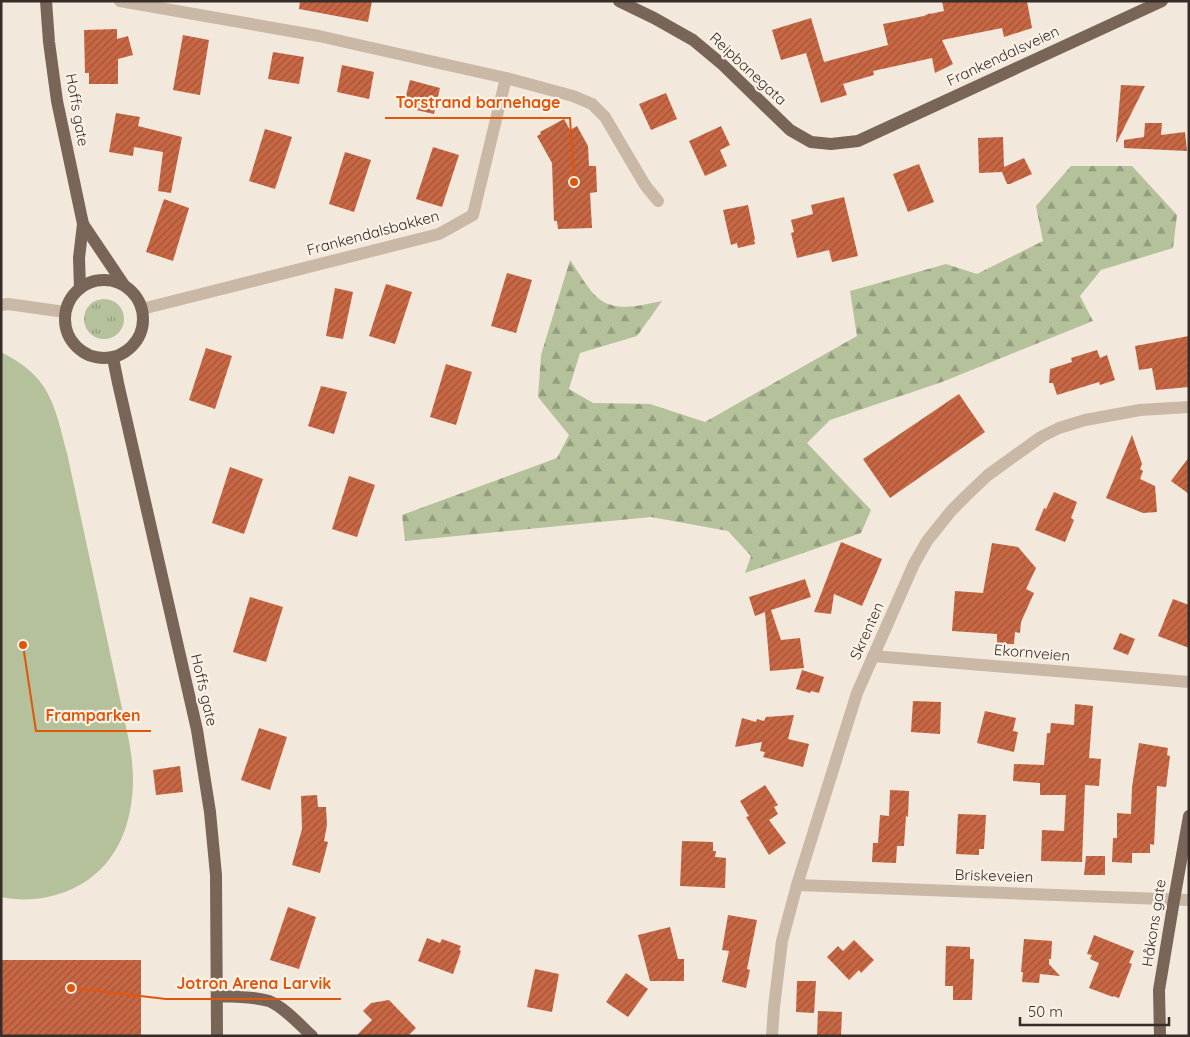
<svg xmlns="http://www.w3.org/2000/svg" width="1190" height="1037" viewBox="0 0 1190 1037" font-family="Quicksand,sans-serif">
<defs>
<pattern id="grass-tufts" width="24" height="20" patternUnits="userSpaceOnUse" patternTransform="scale(1.25)"><rect width="24" height="20" fill="#b4c19b"/><path d="M3 7l-1-3M5 7V3M7 7l1-3M15 17l-1-3M17 17v-4M19 17l1-3" fill="none" stroke="#939d7e"/></pattern>
<pattern id="forest-firs" width="22" height="20" patternUnits="userSpaceOnUse" patternTransform="scale(1.25)"><rect width="22" height="20" fill="#b4c19b"/><path d="M5 1l3.5 6h-7zM16 11l3.5 6h-7z" fill="#939d7e"/></pattern>
<pattern id="building-hatch" width="6" height="6" patternUnits="userSpaceOnUse" patternTransform="scale(1.25)"><rect width="6" height="6" fill="#c76744"/><path d="M-1 1l2-2M0 6l6-6M5 7l2-2" fill="none" stroke="#a25539"/></pattern>
</defs>
<rect width="100%" height="100%" fill="#f2e8db"/>
<circle fill="url(#grass-tufts)" cx="104" cy="319" r="20"/>
<path fill="url(#forest-firs)" d="M1071 166H1132L1177 215 1173 248 1101 270 1080 296 1093 321 942 382 830 420 807 443 871 510 861 533 745 573 751 556 728 531 651 517 405 541 402 515 557 458 569 435 538 397 541 355 570 260C578 271 588 290 598 298 616 313 641 305 662 301L637 336 580 353 569 389 593 403 650 404 705 422 857 336 850 291 946 264 977 274 1043 241 1036 206Z"/>
<path fill="#b4c19b" d="M1 352C14 359 26 366 36 377 55 397 60 428 67 453L129 741C131 753 133 766 133 779 133 825 116 869 72 889 50 899 25 902 1 897Z"/>
<g fill="url(#building-hatch)">
<path d="M300 1H372L368 22 299 9Z"/>
<path d="M942 1H1027L1032 28 1004 37 1002 28 942 40 953 64 935 73 932 58 873 71 874 75 843 84 847 95 821 103 806 53 781 60 772 30 811 18 824 62 888 45 883 24 924 16 930 13V14L944 11Z"/>
<path d="M117 29V39L128 36 133 55 118 59V84H89V73H85L84 30Z"/>
<path d="M183 35 209 40 200 95 173 90Z"/>
<path d="M273 52 304 57 299 84 268 79Z"/>
<path d="M342 65 374 72 369 99 337 92Z"/>
<path d="M410 80 440 88 434 114 403 107Z"/>
<path d="M1121 85 1145 86 1117 142H1116Z"/>
<path d="M666 93 677 119 651 130 639 104Z"/>
<path d="M116 113 140 117 138 126 182 137 171 193 158 191 163 152 134 147 133 156 109 152Z"/>
<path d="M564 119 570 130 577 126 588 146 589 166H596L597 192 590 193 592 228 558 229 557 221H554L552 163 537 136 541 134 540 132Z"/>
<path d="M1145 123H1162L1161 135 1185 132 1187 151 1124 148V140L1144 137Z"/>
<path d="M721 126 730 145 720 150 727 166 705 176 689 141Z"/>
<path d="M265 129 292 137 275 189 249 181Z"/>
<path d="M1003 137 1004 167 1024 158 1032 174 1010 184H1007L1002 172 979 173 978 138Z"/>
<path d="M433 147 459 155 442 207 416 199Z"/>
<path d="M345 152 371 160 354 212 329 204Z"/>
<path d="M919 164 934 202 908 212 893 174Z"/>
<path d="M844 197 858 256 832 262 829 250 797 258 791 233 794 232 791 220 813 214 811 205Z"/>
<path d="M164 199 189 208 173 261 146 252Z"/>
<path d="M748 205 755 239 754 240 755 244 738 248 737 243 731 245 723 210Z"/>
<path d="M507 273 532 280 516 333 491 326Z"/>
<path d="M386 284 412 292 395 344 369 336Z"/>
<path d="M335 288 353 292 343 339 326 336Z"/>
<path d="M1189 336V387L1156 390 1152 368 1139 370 1135 346Z"/>
<path d="M206 348 232 356 215 409 189 400Z"/>
<path d="M1097 350 1100 358 1107 355 1115 380 1100 385 1099 382 1057 395 1053 383H1049L1050 369 1072 362 1071 358Z"/>
<path d="M446 364 472 372 456 425 430 417Z"/>
<path d="M321 386 347 392 334 434 308 426Z"/>
<path d="M959 394 985 432 890 498 863 459Z"/>
<path d="M1132 435 1142 464 1140 469 1143 471 1140 479 1155 486 1157 512 1143 513 1106 498Z"/>
<path d="M1189 457V494L1171 481Z"/>
<path d="M230 467 263 479 244 534 212 523Z"/>
<path d="M349 476 375 485 357 537 332 529Z"/>
<path d="M1054 492 1077 502 1071 518 1074 520 1065 542 1035 530 1044 508 1046 509Z"/>
<path d="M841 542 882 559 876 574 862 606 834 594 831 614 814 612Z"/>
<path d="M992 543 1018 547 1036 568 1026 589 1034 593 1021 622 1020 633 1015 632 1014 644H997V634L952 631 955 591 983 593Z"/>
<path d="M805 579 811 597 771 610 781 640 800 638 804 668 770 671 765 612 755 616 749 597Z"/>
<path d="M250 597 283 607 266 662 233 652Z"/>
<path d="M1173 599 1189 605V648L1158 636Z"/>
<path d="M1120 633 1135 639 1128 655 1113 649Z"/>
<path d="M802 670 824 677 819 693 811 691 810 693 796 689Z"/>
<path d="M913 701 941 702 940 734 911 732Z"/>
<path d="M1075 704 1093 706 1089 758 1101 759 1099 786 1085 785 1082 862 1041 861 1042 830 1064 831 1066 795H1040V783L1013 781 1014 764 1044 765 1047 733H1050L1051 723 1074 725Z"/>
<path d="M985 711 1016 718 1013 731 1018 732 1014 752 977 743Z"/>
<path d="M794 715 788 739 809 744 803 767 763 757 765 752 760 751 762 742 735 747 742 718 756 722 757 719 764 721 766 717Z"/>
<path d="M259 728 287 737 270 790 241 780Z"/>
<path d="M1139 743 1168 748 1167 755 1170 756 1166 787 1157 786 1154 845 1150 844V853H1132V863L1112 862 1113 838H1117V813L1131 814 1132 787Z"/>
<path d="M180 766 183 792 156 795 153 770Z"/>
<path d="M765 785 778 805 774 807 778 814 769 820 786 843 769 855 746 817 749 816 740 801Z"/>
<path d="M890 790 909 791 908 817 906 816 904 846H897L896 863 872 862 873 843H878L880 815 889 816Z"/>
<path d="M317 795 318 807H326L327 825 324 841 328 842 320 873 292 865 302 829 301 796Z"/>
<path d="M958 814 986 815 984 849H979V855L956 854Z"/>
<path d="M682 841 713 842V851H716L715 857 726 858 725 888 680 886Z"/>
<path d="M1086 856H1105V875H1084Z"/>
<path d="M288 907 316 917 299 969 270 960Z"/>
<path d="M728 915 757 920 747 969 750 970 746 988 722 982 729 951 722 950Z"/>
<path d="M670 927 678 959H684V981H650L638 935Z"/>
<path d="M1094 935 1134 951 1129 963 1132 964 1119 998 1113 996V997L1089 988 1099 963 1090 959 1092 955 1087 954Z"/>
<path d="M427 938 440 943 442 939 461 946 459 950 461 951 453 974 418 961Z"/>
<path d="M1024 939 1052 941 1051 959H1049V964L1060 976 1040 974 1039 983 1022 982 1023 972H1021Z"/>
<path d="M854 940 874 960 861 973 859 970 849 980 827 957 838 946 843 951Z"/>
<path d="M946 946 970 947V959H974L972 1000H953V986H945Z"/>
<rect x="1" y="960" width="140" height="76"/>
<path d="M535 969 559 974 552 1012 527 1007Z"/>
<path d="M626 973 648 989 628 1017 606 1002Z"/>
<path d="M797 981H816L814 1013 796 1012Z"/>
<path d="M389 1000 416 1028 408 1036H356L372 1020 363 1011 371 1003Z"/>
<path d="M818 1011 842 1012 841 1036H817Z"/>
</g>
<g fill="none" stroke-linecap="round" stroke-linejoin="round">
<g stroke="#cab8a7" stroke-width="12">
<path d="M120 1 319 36 363 46 506 78 573 96 592 104 605 117 645 185 658 201"/>
<path d="M1 305 8 304 65 312"/>
<path d="M142 309 439 234 473 215 506 78"/>
<path d="M873 656 1189 682"/>
<path d="M797 885 1189 900"/>
<path d="M772 1036 774 1007 782 941 797 885 857 693 914 564 927 541 951 511 967 495 988 475 1041 437 1059 428 1085 420 1140 410 1189 407"/>
</g>
<g stroke="#796458" stroke-width="12">
<path d="M46 1 49 42 57 101 83 224 79 258 80 288"/>
<path d="M619 1 654 18 693 40 723 65 790 130 811 142 831 144 858 141 1162 1"/>
<path d="M83 224 124 285"/>
<circle cx="104" cy="319" r="39"/>
<path d="M113 358 118 383 197 730 210 812 216 875 217 1036"/>
<path d="M217 996C234 997 252 996 269 1001 284 1007 300 1025 312 1036"/>
<path d="M1160 1036 1159 990 1174 900 1189 816"/>
</g>
</g>
<g text-anchor="middle" stroke-width="4.5" stroke-linejoin="round" paint-order="stroke">
<g font-size="15" fill="#372d28" stroke="#faf2e7">
<text transform="translate(1003 56) rotate(-25)" y="5">Frankendalsveien</text>
<text transform="translate(748 69) rotate(43)" y="5">Reipbanegata</text>
<text transform="translate(77 110) rotate(80)" y="5">Hoffs gate</text>
<text transform="translate(373 233) rotate(-15)" y="5">Frankendalsbakken</text>
<text transform="translate(867 631) rotate(-66)" y="5">Skrenten</text>
<text transform="translate(1032 653) rotate(5)" y="5">Ekornveien</text>
<text transform="translate(204 690) rotate(77)" y="5">Hoffs gate</text>
<text transform="translate(994 876) rotate(2)" y="5">Briskeveien</text>
<text transform="translate(1154 923) rotate(-81)" y="5">Håkons gate</text>
</g>
</g>
<path fill="none" stroke="#df570d" stroke-width="2" d="M574 182L570 118H385M23 645L36 731H151M71 988L166 999H341"/>
<g fill="#df570d" stroke="#faf2e7" stroke-width="2">
<circle cx="574" cy="182" r="5"/>
<circle cx="23" cy="645" r="5"/>
<circle cx="71" cy="988" r="5"/>
</g>
<g font-size="16" text-anchor="middle" font-weight="bold" fill="#df570d" stroke="#faf2e7" stroke-width="4.5" stroke-linejoin="round" paint-order="stroke">
<text x="478" y="108">Torstrand barnehage</text>
<text x="93" y="721">Framparken</text>
<text x="254" y="989">Jotron Arena Larvik</text>
</g>
<rect width="1190" height="1037" fill="none" stroke="#372d28" stroke-width="5"/>
<path d="M1020 1017v8h149v-8" fill="none" stroke="#372d28" stroke-width="2.5"/>
<text x="1028" y="1017" font-size="15" fill="#372d28" stroke="#faf2e7" stroke-width="4" paint-order="stroke">50 m</text>
</svg>
